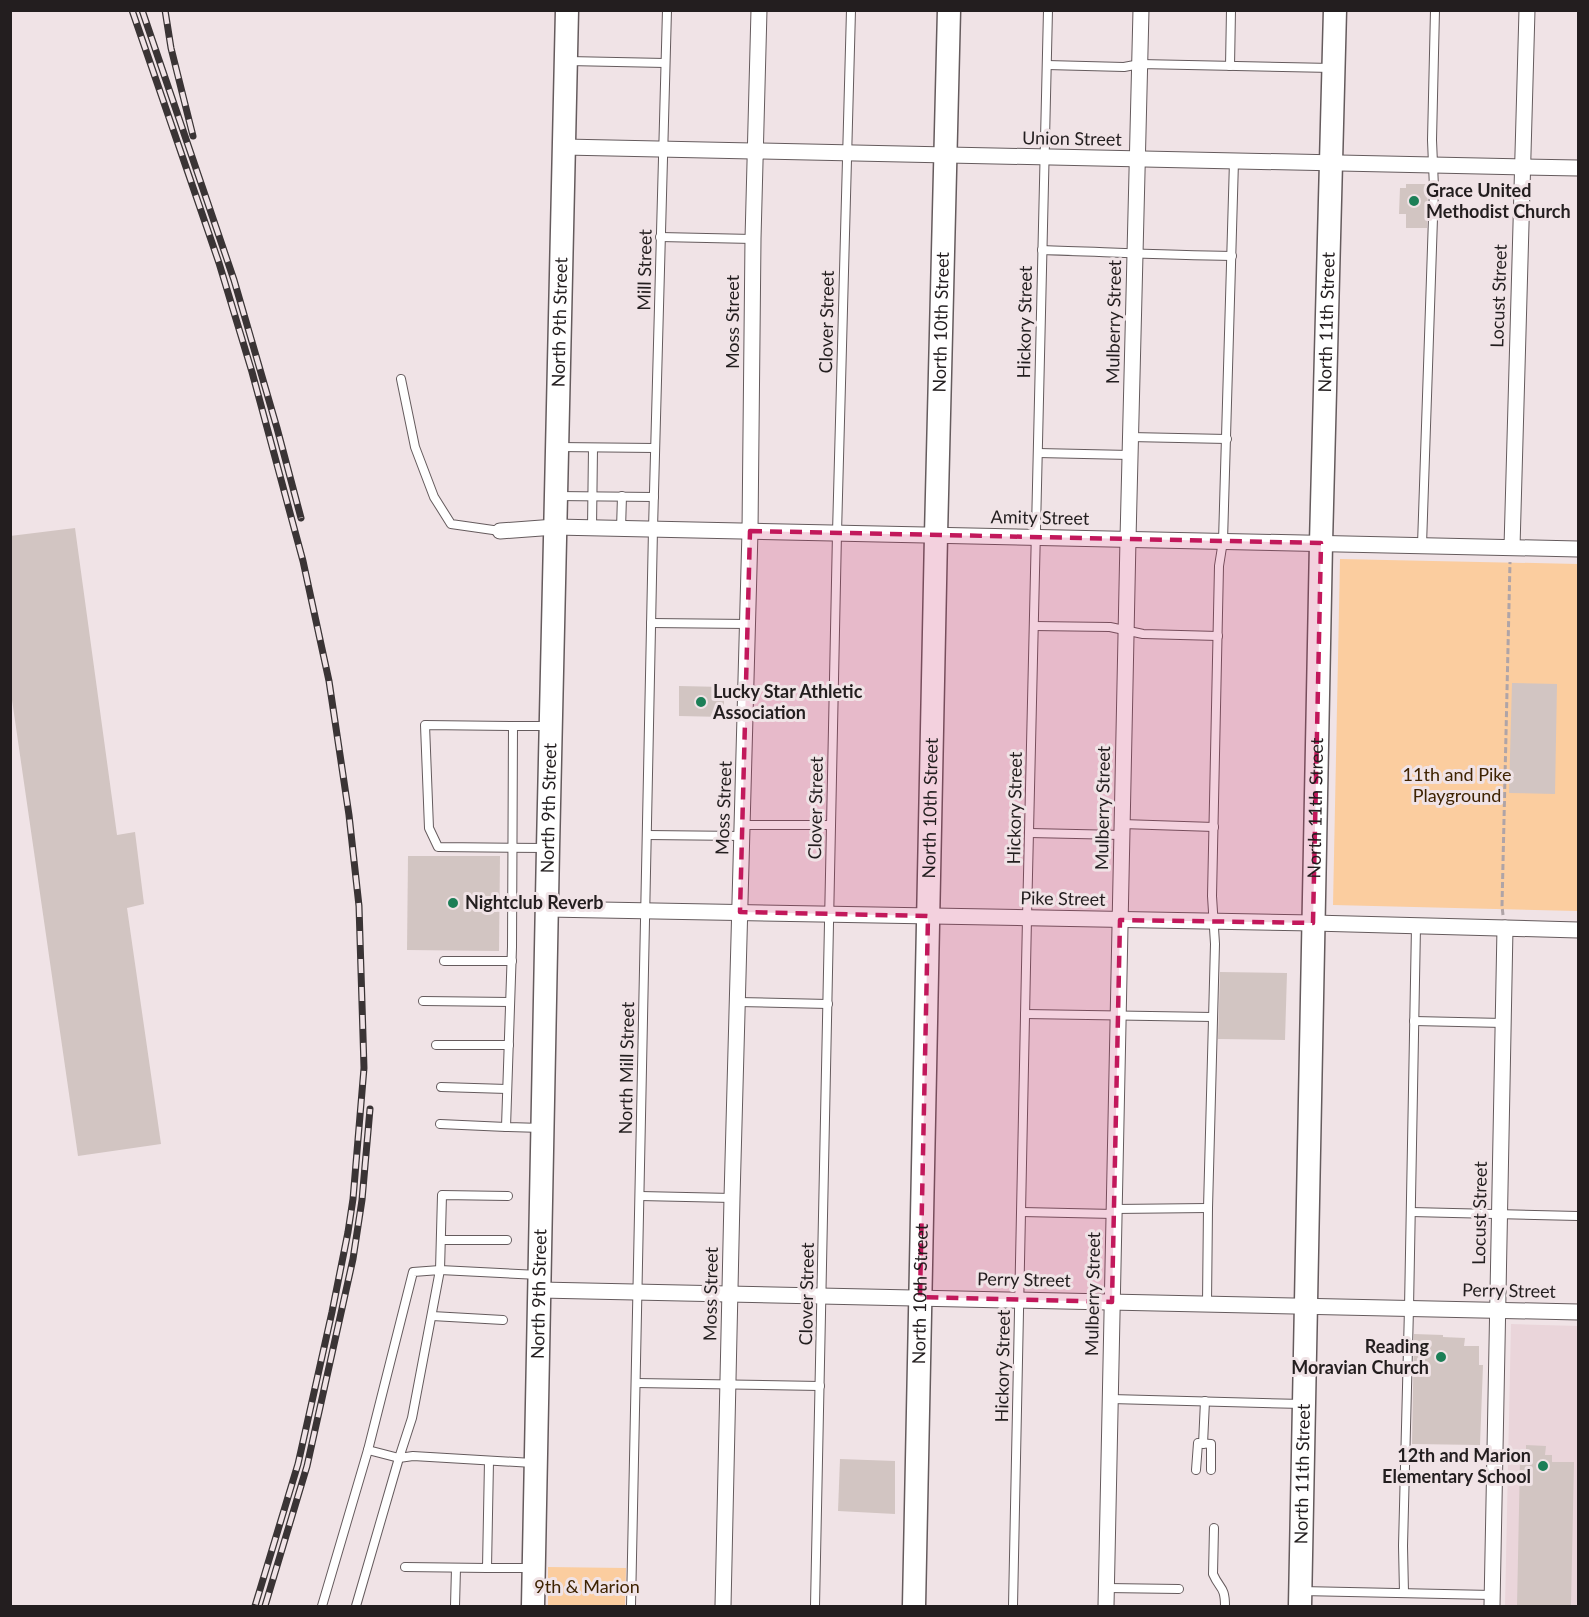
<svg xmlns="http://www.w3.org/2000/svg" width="1589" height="1617" viewBox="0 0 1589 1617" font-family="Lato,sans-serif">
<rect width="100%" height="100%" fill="#f0e3e6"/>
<path fill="#ead5da" d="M1511 1324 1578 1326V1606H1505Z"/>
<g fill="#fbcd9f">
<path d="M1340 559 1578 564V911L1333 905Z"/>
<path d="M548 1567 626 1568 625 1606H548Z"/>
</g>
<g fill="#d2c5c2">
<path d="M1406 184H1428L1427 228H1406V214H1399L1400 188H1406Z"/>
<path d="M75 528 117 835 135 832 144 904 127 908 161 1144 78 1156 10 686V536Z"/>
<path d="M1512 683 1557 684 1555 794 1509 793Z"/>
<path d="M679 686 724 687V717L679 716Z"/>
<path d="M408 856H500L499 951 407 950Z"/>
<path d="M1220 972 1287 973 1285 1040 1218 1039Z"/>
<path d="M1414 1334 1443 1335V1337L1465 1338 1464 1346H1479V1365H1483L1480 1445 1412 1444Z"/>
<path d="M1526 1445 1546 1446 1545 1455H1552V1462H1574L1571 1606H1517L1520 1460H1526Z"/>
<path d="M840 1459 895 1461V1514L838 1511Z"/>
</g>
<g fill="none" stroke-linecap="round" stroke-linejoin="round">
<g stroke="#655b5d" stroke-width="10">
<g id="lane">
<path d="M568 61 665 63"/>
<path d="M1047 65 1124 67 1140 64 1332 68"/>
<path d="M1230 66 1231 10"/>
<path d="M660 237 753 239"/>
<path d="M1042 250C1105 252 1168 255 1232 256"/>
<path d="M401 379 415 447 434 497 451 524 500 531"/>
<path d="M1130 437 1227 439"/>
<path d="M558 447 655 448"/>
<path d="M1038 453 1130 455"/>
<path d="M557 496 654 497"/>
<path d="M592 528 593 448"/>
<path d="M621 529 622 496"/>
<path d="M1422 545 1434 188 1432 140 1435 10"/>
<path d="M651 623 748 624"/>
<path d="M1034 626 1110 627 1143 634 1218 636"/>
<path d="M513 726 425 725 429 828 438 847 547 848"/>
<path d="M1122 824 1214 827"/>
<path d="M743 825H831"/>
<path d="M1030 833 1122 835"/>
<path d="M647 835 743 836"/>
<path d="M444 961H512"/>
<path d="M423 1001 510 1002"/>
<path d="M738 1002 828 1004"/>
<path d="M1025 1014 1213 1017"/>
<path d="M1414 1021 1503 1023"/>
<path d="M436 1045H509"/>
<path d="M441 1087 507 1089"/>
<path d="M440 1124 506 1127"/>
<path d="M542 1128 506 1127 512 947 513 726H547"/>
<path d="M508 1196 442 1195 440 1270 539 1275"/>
<path d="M640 1196 732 1198"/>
<path d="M1114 1209 1208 1208"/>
<path d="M1022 1212 1114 1214"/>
<path d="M1411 1212 1578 1216"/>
<path d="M441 1240H507"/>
<path d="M1207 1303 1208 1208 1215 944 1212 896 1219 566 1223 541 1234 161"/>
<path d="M432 1316 503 1320"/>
<path d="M636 1383 820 1386"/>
<path d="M1111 1399 1303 1404"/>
<path d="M1203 1444 1205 1401"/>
<path d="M1196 1470 1198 1443 1211 1444V1470"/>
<path d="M1214 1528 1213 1574C1220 1590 1225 1586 1225 1606"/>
<path d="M405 1567 487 1568 489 1461"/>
<path d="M487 1568H530"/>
<path d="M1107 1588 1179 1589"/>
<path d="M1301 1591 1492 1595"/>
<path d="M1404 1593 1403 1546 1409 1308 1416 926"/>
<path d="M322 1606 368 1450 413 1272 440 1270 412 1418 399 1458 413 1456 533 1463"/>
<path d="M356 1606 399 1458 368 1450"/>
<path d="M455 1606 456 1568"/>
<path d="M631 1606 653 529 667 10"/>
<path d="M815 1606 837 533 851 10"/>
<path d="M1013 1606 1027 918 1048 10"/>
</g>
</g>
<g stroke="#655b5d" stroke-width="17">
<g id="street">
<path d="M564 147 1578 168"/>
<path d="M500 531 555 527 1578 549"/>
<path d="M1512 547 1527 10"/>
<path d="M547 909 1313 923 1578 930"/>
<path d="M540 1290 1578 1312"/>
<path d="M723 1606 732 1198 750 531 753 239 759 10"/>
<path d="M1106 1606 1128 539 1141 10"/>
<path d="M1492 1606 1505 928"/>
</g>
</g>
<g stroke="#655b5d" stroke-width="25">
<g id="secondary">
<path id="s1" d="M533 1606 548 848 567 10"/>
<path id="s2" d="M914 1606 936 535 949 10"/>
<path id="s3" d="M1300 1606 1321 543 1335 10"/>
</g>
</g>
<path stroke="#afa4a7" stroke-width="3" stroke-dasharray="6 3" stroke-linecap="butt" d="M1503 915 1502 906 1510 562"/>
<use href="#lane" stroke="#fff" stroke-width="8"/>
<use href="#street" stroke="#fff" stroke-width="15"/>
<use href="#secondary" stroke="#fff" stroke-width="22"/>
<g stroke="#3a3435" stroke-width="7">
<g id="rail">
<path d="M132 10 219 263 252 372 303 561 329 681 349 815 359 906 364 1068 353 1199 348 1232 332 1312 298 1464 255 1606"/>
<path d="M142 10 234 280 277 428 301 518"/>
<path d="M165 10 171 48 193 136"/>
<path d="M265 1606 307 1466 353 1259 362 1200 370 1109"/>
</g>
</g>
<use href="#rail" stroke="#f0e3e6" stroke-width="4.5" stroke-dasharray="14" stroke-linecap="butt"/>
</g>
<path fill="#c2185b" fill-opacity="0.2" stroke="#c2185b" stroke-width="4.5" stroke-dasharray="12 8" stroke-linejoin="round" d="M750 531 1321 543 1313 923 1120 920 1112 1302 920 1297 928 916 740 912Z"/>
<g fill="#1c7f57" stroke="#f0e3e6" stroke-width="2">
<circle cx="1414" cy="201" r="6"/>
<circle cx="701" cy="702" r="6"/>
<circle cx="453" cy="903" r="6"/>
<circle cx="1441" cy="1357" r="6"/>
<circle cx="1543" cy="1466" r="6"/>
</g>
<g text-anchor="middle" stroke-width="6" stroke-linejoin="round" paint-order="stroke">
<g font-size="18" fill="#231e1f" stroke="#f0e3e6">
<text transform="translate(1072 139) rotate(1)" y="6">Union Street</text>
<text transform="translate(645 270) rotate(-89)" y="6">Mill Street</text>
<text transform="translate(1499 296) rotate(-88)" y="6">Locust Street</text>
<text transform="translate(733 322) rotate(-90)" y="6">Moss Street</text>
<text transform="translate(827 322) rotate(-89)" y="6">Clover Street</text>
<text transform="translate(1025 322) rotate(-89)" y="6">Hickory Street</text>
<text transform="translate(1114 322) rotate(-89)" y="6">Mulberry Street</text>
<text dy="6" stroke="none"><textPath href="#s1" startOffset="1284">North 9th Street</textPath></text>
<text dy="6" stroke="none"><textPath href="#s2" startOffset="1284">North 10th Street</textPath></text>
<text dy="6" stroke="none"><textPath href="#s3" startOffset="1284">North 11th Street</textPath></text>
<text transform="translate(1040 518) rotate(1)" y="6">Amity Street</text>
<text dy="6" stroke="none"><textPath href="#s1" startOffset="798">North 9th Street</textPath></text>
<text transform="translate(724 808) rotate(-88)" y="6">Moss Street</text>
<text transform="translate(816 808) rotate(-89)" y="6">Clover Street</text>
<text dy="6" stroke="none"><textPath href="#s2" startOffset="798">North 10th Street</textPath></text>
<text transform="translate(1015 808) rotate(-89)" y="6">Hickory Street</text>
<text transform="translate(1103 808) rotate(-89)" y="6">Mulberry Street</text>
<text dy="6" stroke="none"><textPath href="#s3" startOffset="798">North 11th Street</textPath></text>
<text transform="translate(1063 899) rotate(1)" y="6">Pike Street</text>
<text transform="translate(627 1068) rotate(-89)" y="6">North Mill Street</text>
<text transform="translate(1480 1213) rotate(-89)" y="6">Locust Street</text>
<text transform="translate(1024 1280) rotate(1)" y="6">Perry Street</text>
<text transform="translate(1509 1291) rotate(1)" y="6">Perry Street</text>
<text dy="6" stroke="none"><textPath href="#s1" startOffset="312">North 9th Street</textPath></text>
<text transform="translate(711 1294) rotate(-89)" y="6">Moss Street</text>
<text transform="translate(807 1294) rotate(-89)" y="6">Clover Street</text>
<text dy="6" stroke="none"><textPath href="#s2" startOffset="312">North 10th Street</textPath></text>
<text transform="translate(1093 1294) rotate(-89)" y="6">Mulberry Street</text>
<text transform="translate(1003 1366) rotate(-89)" y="6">Hickory Street</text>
<text dy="6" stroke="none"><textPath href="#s3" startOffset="132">North 11th Street</textPath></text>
</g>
<g font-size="18" font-weight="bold" fill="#231e1f" stroke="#f0e3e6" text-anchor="start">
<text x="1426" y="197">Grace United<tspan x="1426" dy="21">Methodist Church</tspan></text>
<text x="713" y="698">Lucky Star Athletic<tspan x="713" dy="21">Association</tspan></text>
<text x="465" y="909">Nightclub Reverb</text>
<text x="1429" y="1353" text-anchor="end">Reading<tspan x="1429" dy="21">Moravian Church</tspan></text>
<text x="1531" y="1462" text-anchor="end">12th and Marion<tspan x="1531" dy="21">Elementary School</tspan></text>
</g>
<g font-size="18" fill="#3e2302" stroke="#f0e3e6">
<text x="1457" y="781">11th and Pike<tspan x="1457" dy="21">Playground</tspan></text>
<text x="587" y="1593">9th &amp; Marion</text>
</g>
</g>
<rect width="1589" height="1617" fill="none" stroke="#231e1f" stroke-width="24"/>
</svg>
